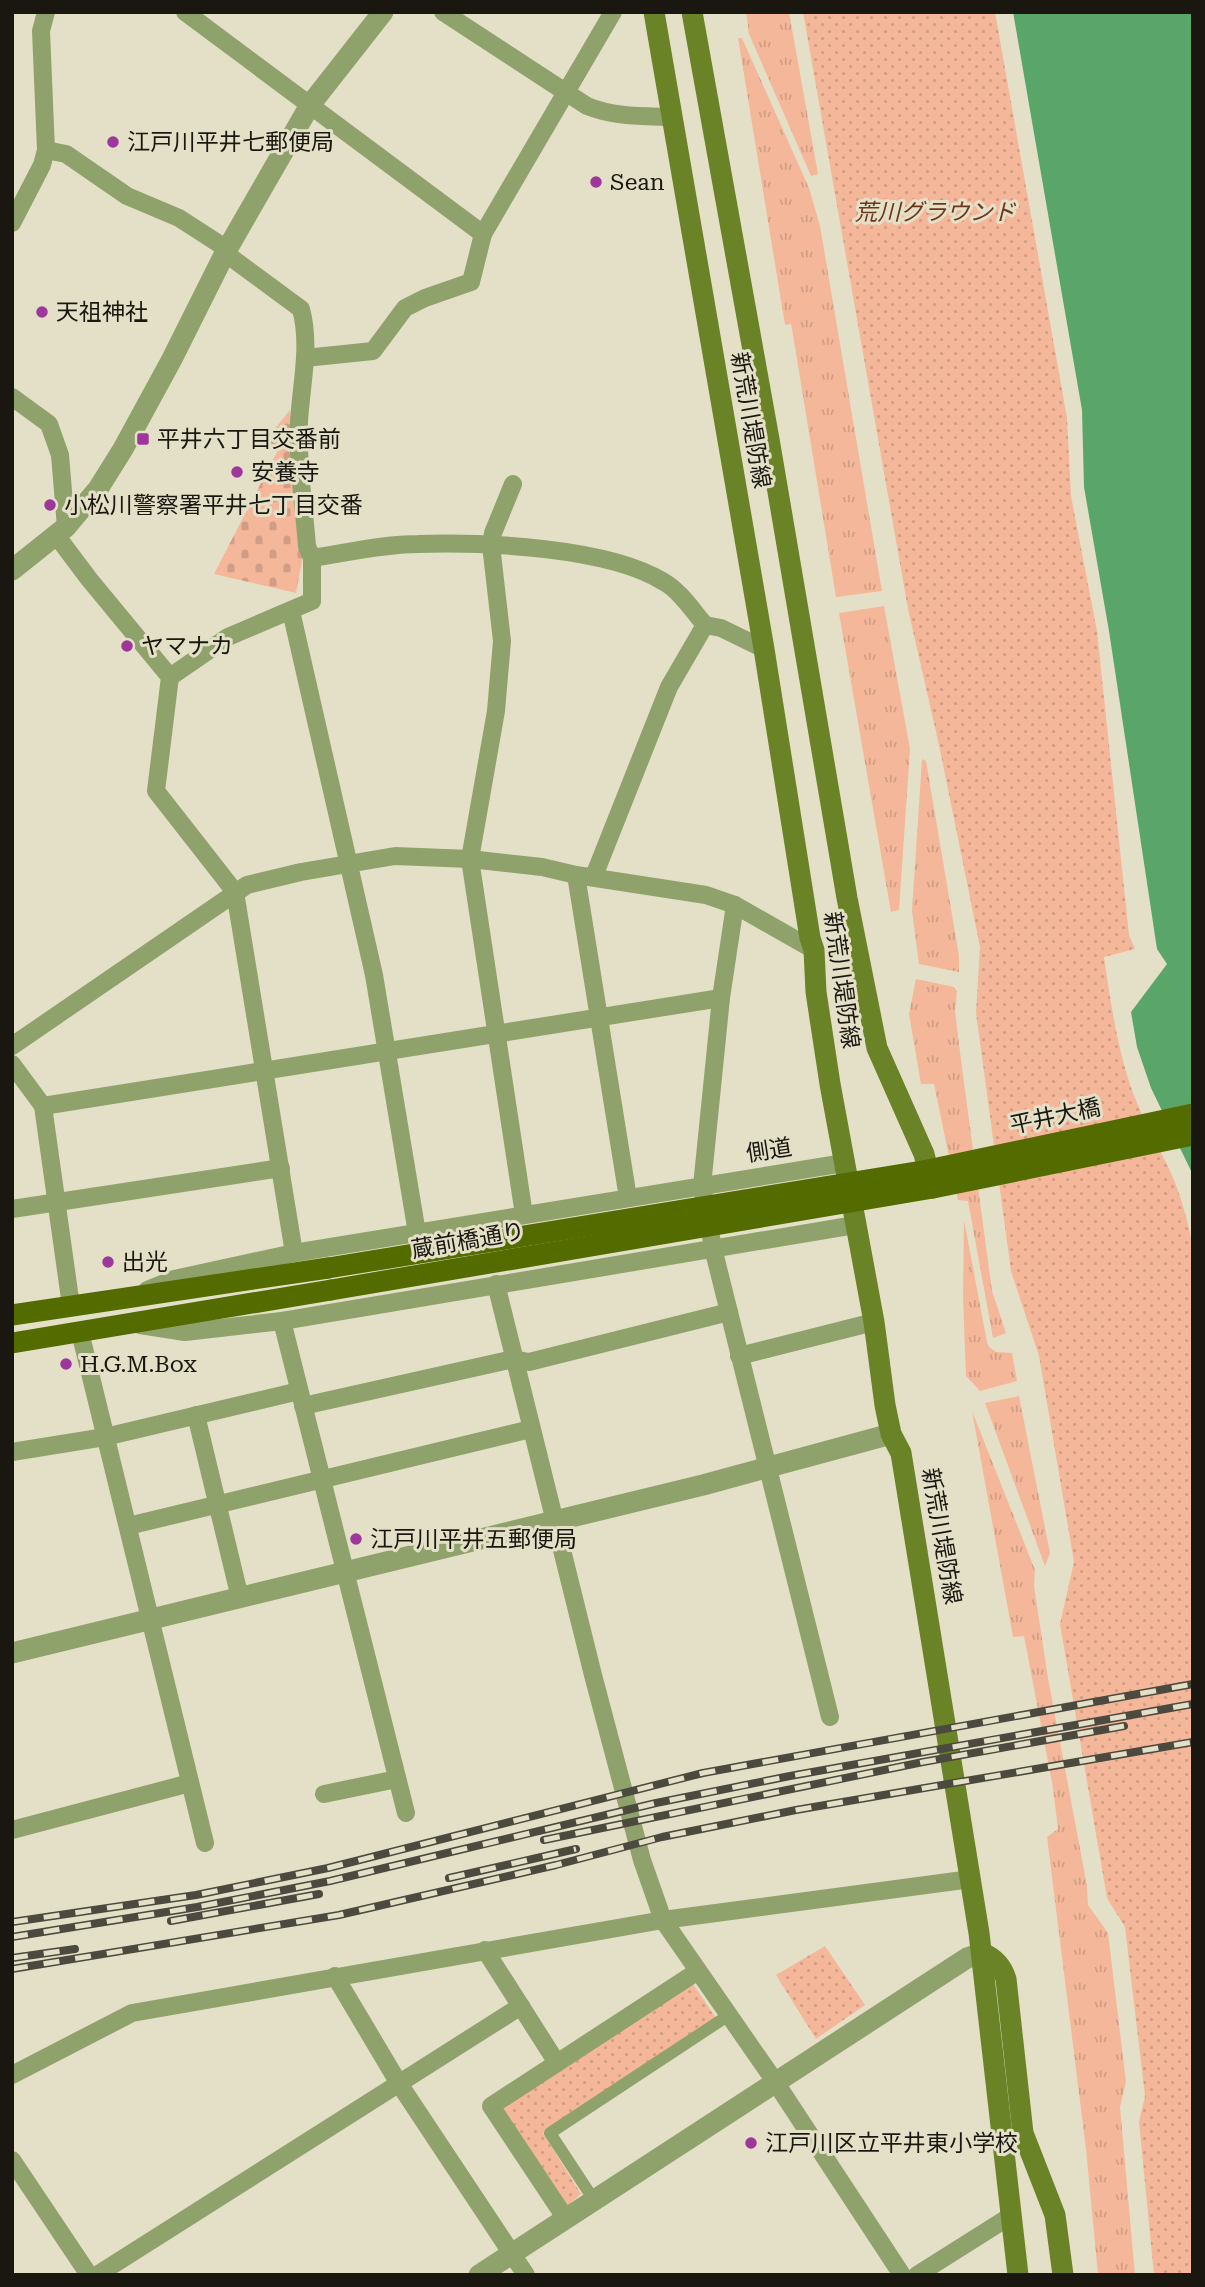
<svg xmlns="http://www.w3.org/2000/svg" width="1205" height="2287" viewBox="0 0 1205 2287" font-family="'Roboto Serif','Noto Sans JP',serif">
<defs>
<pattern id="grass-tufts" width="24" height="20" patternUnits="userSpaceOnUse" patternTransform="scale(1.75)"><rect width="24" height="20" fill="#f5b79a"/><path d="M3 7l-1-3M5 7V3M7 7l1-3M15 17l-1-3M17 17v-4M19 17l1-3" fill="none" stroke="#d19d84"/></pattern>
<pattern id="cemetery-stones" width="16" height="16" patternUnits="userSpaceOnUse" patternTransform="scale(1.75)"><rect width="16" height="16" fill="#f5b79a"/><path d="M2 7V4a2 2 0 0 1 4 0v3zM10 15v-3a2 2 0 0 1 4 0v3z" fill="#d19d84"/></pattern>
<pattern id="park-dots" width="8" height="8" patternUnits="userSpaceOnUse" patternTransform="scale(1.75)"><rect width="8" height="8" fill="#f5b79a"/><path d="M2 2h.1M6 6h.1" fill="none" stroke="#d19d84" stroke-width="1.8" stroke-linecap="round"/></pattern>
</defs>
<rect width="100%" height="100%" fill="#e4e0c8"/>
<g fill="url(#grass-tufts)">
<path d="M746 12H789L818 174 811 176 749 34Z"/>
<path d="M738 38H742L809 188 820 226 882 591 836 597 792 329 791 324 785 325Z"/>
<path d="M884 606 910 749 899 910 891 912 839 613Z"/>
<path d="M922 759 926 761 959 956V972L919 964 912 911Z"/>
<path d="M916 979 954 987 957 991 955 1011 961 1060 992 1291 1006 1333 993 1338 968 1201 958 1200 934 1084H921L909 1014Z"/>
<path d="M964 1220 987 1342 989 1347 996 1352 1012 1353 1017 1381 980 1391 966 1376 963 1297Z"/>
<path d="M1019 1396 1050 1553 1045 1566 985 1403Z"/>
<path d="M972 1411 1035 1570 1034 1586 1048 1678 1087 1886 1088 1905 1108 1933 1126 2082 1120 2107 1135 2275H1098L1086 2149 1047 1837 1058 1829 1053 1788 1024 1636 1013 1637Z"/>
</g>
<path fill="url(#cemetery-stones)" d="M290 410 303 556 296 593 214 574 278 450 265 441Z"/>
<g fill="url(#park-dots)">
<path d="M803 12H995L1067 418 1071 496 1097 631 1129 935 1135 949 1104 957C1111 1004 1117 1048 1133 1093 1143 1120 1158 1145 1170 1171 1181 1195 1188 1221 1193 1248V2275H1154L1139 2122 1145 2096 1125 1927 1107 1898 1060 1624 1074 1562 1039 1356 1011 1271 976 1013 980 947 939 745 908 609Z"/>
<path d="M825 1946 865 2005 816 2039 776 1975Z"/>
<path d="M693 1984 716 2018 543 2133 581 2194 567 2206 501 2106Z"/>
</g>
<path fill="#5aa66a" d="M1013 12H1193V1175L1151 1088 1137 1047 1131 1012 1167 964 1157 949 1109 631 1084 487 1082 410Z"/>
<g fill="none" stroke-linecap="round" stroke-linejoin="round">
<path stroke="#90a26b" stroke-width="12" d="M594 2200 550 2133 729 2015"/>
<g stroke="#90a26b" stroke-width="18">
<path d="M185 12 483 234 613 12"/>
<path d="M443 12 587 106C614 117 642 116 672 117"/>
<path d="M46 150 66 154 127 196 179 218 227 249"/>
<path d="M12 223 42 165 46 150 41 31 46 12"/>
<path d="M225 253 301 309C311 346 301 385 299 422 297 461 304 507 307 546L312 558"/>
<path d="M305 358 373 351 405 308 425 298 471 282 483 234"/>
<path d="M12 397 49 424 60 455 66 527"/>
<path d="M513 484 493 533 491 545 502 641 496 711 470 859 524 1215"/>
<path d="M56 535 89 579 170 677 156 791 235 892 294 1253"/>
<path d="M291 611 374 975 417 1233"/>
<path d="M170 677 228 637 312 601V558C347 553 383 544 418 544 484 542 608 547 664 582 680 591 693 611 705 625"/>
<path d="M576 875 628 1198"/>
<path d="M594 876 669 687 705 625 721 628 764 649"/>
<path d="M735 905 721 998 702 1186 713 1248 830 1717"/>
<path d="M12 1046 247 885 301 872 395 856 470 859 542 867 576 875 706 895 735 905 814 950"/>
<path d="M12 1064 43 1106 71 1306"/>
<path d="M43 1106 721 998"/>
<path d="M12 1209 281 1168"/>
<path d="M496 1284 593 1675 642 1860 663 1920 776 2083 902 2275"/>
<path d="M147 1290 174 1279 294 1253 844 1163"/>
<path d="M282 1321 406 1813"/>
<path d="M140 1325 185 1332 282 1321 855 1225"/>
<path d="M80 1332 205 1843"/>
<path d="M739 1356 874 1322"/>
<path d="M303 1406 513 1359 529 1362 729 1312"/>
<path d="M196 1415 240 1598"/>
<path d="M12 1452 105 1437 299 1391"/>
<path d="M128 1526 531 1429"/>
<path d="M324 1794 397 1779"/>
<path d="M12 1830 190 1783"/>
<path d="M485 1950 557 2063"/>
<path d="M335 1976 398 2082 526 2275"/>
<path d="M12 2075 132 2013 663 1920 971 1879"/>
<path d="M12 2160 89 2275"/>
<path d="M566 2219 491 2106 698 1971"/>
<path d="M97 2275 521 2006"/>
<path d="M917 2275 1012 2215"/>
</g>
<g stroke="#90a26b" stroke-width="21">
<path d="M12 570 66 527 98 489 123 449 172 359 225 253 310 105 383 12"/>
<path d="M12 1653 703 1485 891 1434"/>
<path d="M479 2275 967 1958 982 1953"/>
</g>
<g stroke="#6b8327" stroke-width="21">
<path d="M654 12 764 649 810 938 814 950 816 992 830 1084 874 1322 885 1405 891 1434 901 1453 979 1933 1018 2275"/>
<path d="M692 12 769 439 847 898 877 1048 924 1154 928 1170"/>
<path d="M982 1953C995 1958 1002 1966 1006 1979L1023 2133 1055 2215 1063 2275"/>
</g>
<g stroke="#546b00" stroke-width="21">
<path d="M928 1170 1193 1114"/>
<path d="M933 1188 1193 1135"/>
<path d="M12 1315 328 1268"/>
<path d="M12 1343 331 1290"/>
</g>
<g stroke="#4c4a3e" stroke-width="8">
<g id="rail">
<path d="M544 1840 923 1762 1124 1726"/>
<path d="M449 1878 576 1849"/>
<path d="M171 1921 319 1894"/>
<path d="M12 1922 196 1895 328 1868 703 1773 1193 1684"/>
<path d="M12 1937 197 1907 330 1881 656 1803 790 1776 1193 1704"/>
<path d="M12 1958 75 1949"/>
<path d="M12 1969 339 1915 556 1865 662 1837 796 1810 1193 1742"/>
</g>
</g>
<use href="#rail" stroke="#e4e0c8" stroke-width="5" stroke-dasharray="16" stroke-linecap="butt"/>
<g stroke="#546b00" stroke-width="21">
<path d="M328 1268 928 1170"/>
<path d="M331 1290 933 1188"/>
</g>
</g>
<g fill="#9d379c" stroke="#e4e0c8" stroke-width="2.5">
<circle cx="113" cy="142" r="7"/>
<circle cx="596" cy="182" r="7"/>
<circle cx="42" cy="312" r="7"/>
<rect x="136" y="432" width="14" height="14" rx="3.5"/>
<circle cx="237" cy="472" r="7"/>
<circle cx="50" cy="505" r="7"/>
<circle cx="127" cy="646" r="7"/>
<circle cx="108" cy="1262" r="7"/>
<circle cx="66" cy="1364" r="7"/>
<circle cx="356" cy="1539" r="7"/>
<circle cx="751" cy="2143" r="7"/>
</g>
<g text-anchor="middle" stroke-width="6" stroke-linejoin="round" paint-order="stroke">
<g font-size="23" fill="#19170f" stroke="#e4e0c8" text-anchor="start">
<text x="127" y="150">江戸川平井七郵便局</text>
<text x="610" y="190">Sean</text>
<text x="56" y="320">天祖神社</text>
<text x="157" y="447">平井六丁目交番前</text>
<text x="251" y="480">安養寺</text>
<text x="64" y="513">小松川警察署平井七丁目交番</text>
<text x="141" y="654">ヤマナカ</text>
<text x="122" y="1270">出光</text>
<text x="80" y="1372">H.G.M.Box</text>
<text x="370" y="1547">江戸川平井五郵便局</text>
<text x="765" y="2151">江戸川区立平井東小学校</text>
</g>
<g font-size="23" font-style="italic" fill="#6d361a" stroke="#e4e0c8">
<text x="935" y="220">荒川グラウンド</text>
</g>
<g font-size="23" fill="#19170f" stroke="#e4e0c8">
<text transform="translate(751 420) rotate(80)" y="8">新荒川堤防線</text>
<text transform="translate(842 980) rotate(82)" y="8">新荒川堤防線</text>
<text transform="translate(1055 1116) rotate(-12)" y="8">平井大橋</text>
<text transform="translate(769 1150) rotate(-9)" y="8">側道</text>
<text transform="translate(468 1240) rotate(-10)" y="8">蔵前橋通り</text>
<text transform="translate(942 1536) rotate(80)" y="8">新荒川堤防線</text>
</g>
</g>
<rect width="1205" height="2287" fill="none" stroke="#19170f" stroke-width="28"/>
</svg>
